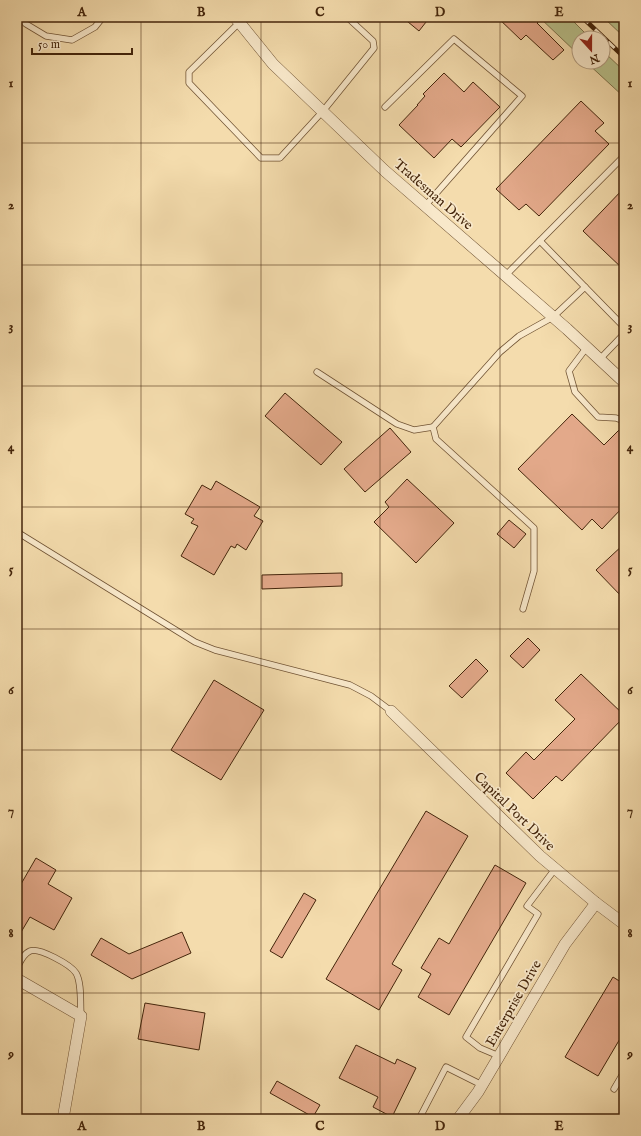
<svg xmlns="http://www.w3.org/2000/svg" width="641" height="1136" viewBox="0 0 641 1136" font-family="'IM FELL English',serif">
<rect width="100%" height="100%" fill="#f4dcad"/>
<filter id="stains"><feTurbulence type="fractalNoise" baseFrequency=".005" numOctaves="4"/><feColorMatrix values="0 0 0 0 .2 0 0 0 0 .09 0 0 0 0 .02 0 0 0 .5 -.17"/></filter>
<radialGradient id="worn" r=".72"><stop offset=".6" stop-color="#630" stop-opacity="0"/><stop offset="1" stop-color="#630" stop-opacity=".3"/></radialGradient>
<g fill="#b9c18b" stroke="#7e734b">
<path d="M539 17H569L590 38H579V55Z"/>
<path d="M603 17H624V37Z"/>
<path d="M603 51 624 71V97L586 62H603Z"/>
</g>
<g fill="#e3a98a" stroke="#44250b">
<path d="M402 17H430L419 31Z"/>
<path d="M497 17H544L537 23 564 50 553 60 526 35 521 40Z"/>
<path d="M444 73 464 92 473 82 500 107 461 147 452 139 434 158 399 125 418 105H417L425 96 423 94Z"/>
<path d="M581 101 604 123 595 131 609 144 539 216 526 204 519 210 496 189Z"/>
<path d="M624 188V270L583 231Z"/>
<path d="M285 393 342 442 321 465 265 416Z"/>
<path d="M572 414 604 445 624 425V506L602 529 592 519 582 530 518 469Z"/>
<path d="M390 428 411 452 365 492 344 469Z"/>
<path d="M407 479 454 523 416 563 374 522 389 507 385 502Z"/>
<path d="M216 481 260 507 254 516 263 521 246 550 237 544 235 548 231 546 214 575 181 556 198 526 191 523 194 519 185 514 202 485 211 490Z"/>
<path d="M509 520 526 534 514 548 497 534Z"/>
<path d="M624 544V599L596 570Z"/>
<path d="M342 573V586L262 589V575Z"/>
<path d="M528 638 540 650 523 668 510 656Z"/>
<path d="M476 659 488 671 462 698 449 686Z"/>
<path d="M581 674 624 715V717L562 781 556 776 533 799 506 773 526 752 534 760 575 719 555 700Z"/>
<path d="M214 680 264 710 221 780 171 750Z"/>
<path d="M426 811 468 836 392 964 402 970 379 1010 326 979Z"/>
<path d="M36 858 56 870 48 884 72 898 54 930 30 917 17 939V891Z"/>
<path d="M495 865 526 883 449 1015 418 997 431 974 421 968 439 938 449 944Z"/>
<path d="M304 893 316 900 282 958 270 951Z"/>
<path d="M182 932 191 953 132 979 91 955 101 938 129 954Z"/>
<path d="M613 977 624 984V1032L598 1076 565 1057Z"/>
<path d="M145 1003 205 1013 199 1050 138 1039Z"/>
<path d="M356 1045 395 1064 397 1059 416 1068 392 1117 373 1107 378 1097 339 1078Z"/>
<path d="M277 1081 320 1105 313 1117 270 1093Z"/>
</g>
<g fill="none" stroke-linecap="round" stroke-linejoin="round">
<g stroke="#705334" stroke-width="7">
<g id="lane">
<path d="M19 17 26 24 46 36 72 40 95 27 103 17"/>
<path d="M245 17 189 72V83L261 158H280L323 111 374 48 373 41 347 17"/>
<path d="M385 107 454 39 522 96 425 206"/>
<path d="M540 241 585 287"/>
<path d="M506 275 624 156"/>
<path d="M587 347 569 371 575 392 598 417 616 418 624 421"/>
<path d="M600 359 624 334"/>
<path d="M317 372 397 424 414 430 433 427"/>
<path d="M17 532 195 642 215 650 350 685 371 696 391 711"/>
<path d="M523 609 534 571V528L436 439 433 427 500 352 519 336 553 317 585 287 624 327"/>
<path d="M17 968C20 962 23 954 30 951 39 947 71 965 76 973 82 983 80 1004 81 1015"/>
<path d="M499 1056 480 1048 466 1037 538 914 527 906 555 869"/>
<path d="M614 1089 624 1072"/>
<path d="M419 1119 446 1067 482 1085"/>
</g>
</g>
<g stroke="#705334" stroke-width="12">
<g id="street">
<path d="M235 17 273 64 385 171 567 329 624 382"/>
<path d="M391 711 540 856 596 903 624 924"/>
<path d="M17 979 81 1016 63 1119"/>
<path d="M458 1119 478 1092 565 944 596 903"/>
</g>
</g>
<use href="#lane" stroke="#f8e8ca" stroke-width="5.5"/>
<use href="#street" stroke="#f8e8ca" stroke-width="11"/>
<g stroke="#44250b" stroke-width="4.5">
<path id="rail" d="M582 17 624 57"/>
</g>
<use href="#rail" stroke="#f8e8ca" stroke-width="3" stroke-dasharray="9" stroke-linecap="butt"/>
</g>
<path fill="none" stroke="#44250b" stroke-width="1" stroke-opacity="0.55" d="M141 17V1119M261 17V1119M380 17V1119M500 17V1119M17 143H624M17 265H624M17 386H624M17 507H624M17 629H624M17 750H624M17 871H624M17 993H624"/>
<g text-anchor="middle" stroke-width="3.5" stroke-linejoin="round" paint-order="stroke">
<g font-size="14" fill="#44250b" stroke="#f8e8ca">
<text transform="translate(434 194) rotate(41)" y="5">Tradesman Drive</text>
<text transform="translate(515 811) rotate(44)" y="5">Capital Port Drive</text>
<text transform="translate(513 1003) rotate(-60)" y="5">Enterprise Drive</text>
</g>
</g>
<rect width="641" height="1136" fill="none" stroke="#f4dcad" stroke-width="44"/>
<g transform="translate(591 50) rotate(159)"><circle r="19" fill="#f8e8ca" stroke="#b09a7e"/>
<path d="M0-3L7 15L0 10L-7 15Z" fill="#8f2418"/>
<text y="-6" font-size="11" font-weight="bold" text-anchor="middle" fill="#44250b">N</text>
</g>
<path d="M32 48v6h100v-6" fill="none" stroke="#44250b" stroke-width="2"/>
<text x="38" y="48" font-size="12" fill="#44250b" stroke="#f8e8ca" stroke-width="3" paint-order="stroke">50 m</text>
<rect x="22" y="22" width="597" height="1092" fill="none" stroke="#44250b" stroke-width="1.5"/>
<g font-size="13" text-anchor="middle" font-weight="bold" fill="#44250b">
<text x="82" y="16">A</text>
<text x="201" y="16">B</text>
<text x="320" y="16">C</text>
<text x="440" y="16">D</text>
<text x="559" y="16">E</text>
<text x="11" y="87">1</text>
<text x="630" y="87">1</text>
<text x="11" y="209">2</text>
<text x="630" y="209">2</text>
<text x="11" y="330">3</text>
<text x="630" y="330">3</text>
<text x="11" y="451">4</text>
<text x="630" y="451">4</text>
<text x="11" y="573">5</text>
<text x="630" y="573">5</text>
<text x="11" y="694">6</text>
<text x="630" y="694">6</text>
<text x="11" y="815">7</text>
<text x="630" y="815">7</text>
<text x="11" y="937">8</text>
<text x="630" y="937">8</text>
<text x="11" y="1058">9</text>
<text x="630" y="1058">9</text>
<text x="82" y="1130">A</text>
<text x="201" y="1130">B</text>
<text x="320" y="1130">C</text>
<text x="440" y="1130">D</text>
<text x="559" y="1130">E</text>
</g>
<rect width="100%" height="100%" filter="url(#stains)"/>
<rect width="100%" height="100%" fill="url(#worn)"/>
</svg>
